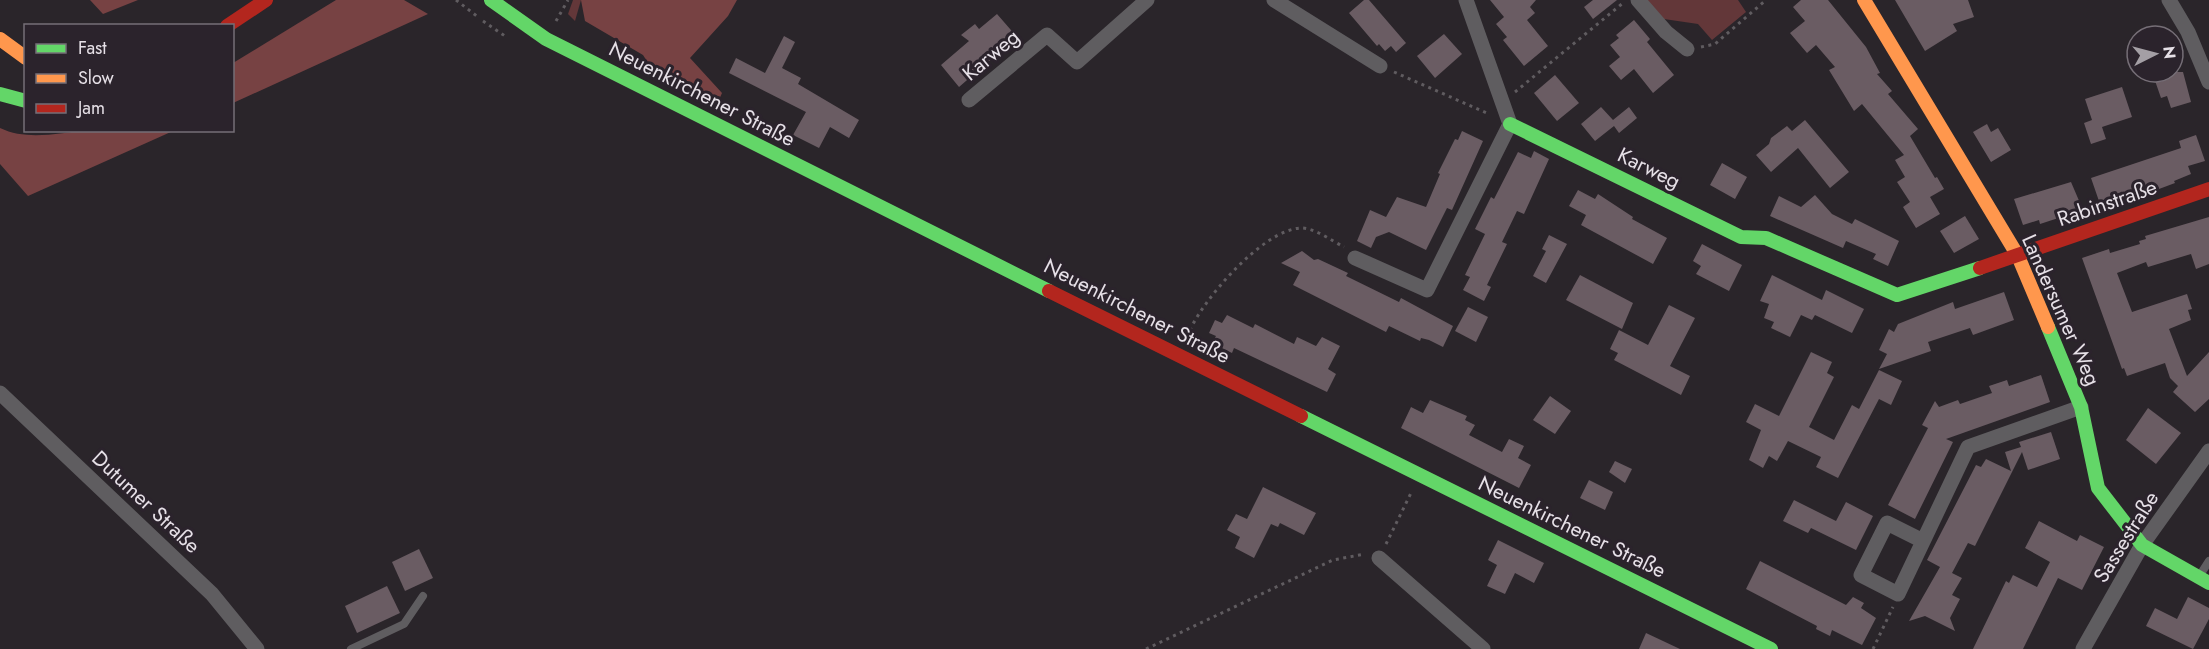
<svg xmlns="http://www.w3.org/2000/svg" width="2209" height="649" viewBox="0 0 2209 649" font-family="Jost,sans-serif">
<rect width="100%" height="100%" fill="#2a252a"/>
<g fill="#633739">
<path d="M573 0H581L575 21 568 14Z"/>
<path d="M1647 0H1738L1746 12 1712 40 1698 24 1664 19Z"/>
</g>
<g fill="#774243">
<path d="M90 0H138L103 14Z"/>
<path d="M404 0 428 14 233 103V63L336 0Z"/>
<path d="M581 0H737L728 16 690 58 722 93 718 102 650 66 643 55 585 21Z"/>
<path d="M0 128C27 141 59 133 88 130 116 128 145 130 173 131L28 196 0 164Z"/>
</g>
<g fill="#6a5c63">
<path d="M1364 0H1369L1406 43 1396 52 1391 46 1385 51 1379 44 1377 46 1349 13Z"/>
<path d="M1490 0H1536L1530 7 1535 13 1527 20 1548 46 1524 66 1503 40 1507 37 1496 24 1504 17Z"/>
<path d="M1593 0H1617L1593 19 1584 7Z"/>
<path d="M1801 0H1828L1866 47 1880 73 1877 74 1892 91 1888 94 1918 129 1910 136 1935 178 1937 177 1944 189 1930 197 1940 214 1916 228 1903 207 1910 202 1897 182 1905 177 1895 160 1904 155 1862 104 1854 111 1829 70 1835 67 1816 45 1807 53 1790 33 1805 21 1793 7Z"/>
<path d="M1895 0H1968L1974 17 1953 24 1957 31 1925 51Z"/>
<path d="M997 14 1017 37 959 87 941 65 969 41 961 35 975 24 979 29Z"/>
<path d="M1634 20 1650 39 1647 42 1674 75 1653 93 1634 69 1621 80 1609 66 1620 57 1610 45 1619 38 1616 35Z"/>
<path d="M1444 34 1462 54 1435 78 1417 56Z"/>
<path d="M784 36 795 42 782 68 801 78 798 84 859 120 849 138 830 127 819 148 793 135 806 112 729 73 736 58 765 73Z"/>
<path d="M2152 72H2183L2191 102 2171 108 2167 96 2161 98Z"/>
<path d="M1555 75 1579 103 1557 121 1534 93Z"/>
<path d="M2122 87 2132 117 2102 127 2106 139 2091 144 2084 123 2092 120 2085 99Z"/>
<path d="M1601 107 1613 120 1629 107 1637 118 1619 133 1614 126 1595 141 1581 124Z"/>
<path d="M1805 120 1849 172 1830 188 1798 148 1771 172 1756 155 1769 144 1771 138 1787 126 1792 131Z"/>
<path d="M1987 124 1991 132 1998 128 2011 150 1991 162 1973 132Z"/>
<path d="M1462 131 1483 141 1452 210 1447 208 1426 250 1389 232 1376 237 1371 248 1357 241 1370 210 1386 217 1397 197 1426 207 1440 174 1438 173 1455 139 1458 140Z"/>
<path d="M2196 135 2205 161 2188 166 2191 174 2174 181 2175 183 2159 189 2157 185 2100 204 2091 178 2181 148 2179 141Z"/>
<path d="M1534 151 1549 159 1524 214 1517 211 1502 242 1507 244 1487 285 1491 287 1484 301 1463 290 1470 277 1465 275 1485 234 1475 229 1491 197 1494 199 1518 152 1531 158Z"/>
<path d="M1722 163 1747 177 1735 199 1710 185Z"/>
<path d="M2071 182 2083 210 2040 224 2039 220 2023 225 2014 199Z"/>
<path d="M1578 190 1595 199 1598 194 1633 217 1632 219 1667 238 1653 264 1581 225 1586 215 1569 206Z"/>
<path d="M1815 195 1832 214 1852 224 1855 219 1899 241 1888 266 1873 259 1876 254 1846 241 1843 248 1770 216 1779 196 1801 207Z"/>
<path d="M1965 216 1979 239 1954 253 1940 231Z"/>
<path d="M2209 217V264L2196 269 2191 254 2148 267 2146 262 2117 273 2132 312 2187 294 2192 309 2188 310 2191 320 2169 329 2187 376 2209 352V399L2195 412 2173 392 2178 386 2170 378 2165 363 2127 376 2124 368 2122 369 2082 258 2109 249 2110 253 2140 244 2139 241 2146 239 2145 236Z"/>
<path d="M1549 235 1567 244 1546 283 1533 276 1546 251 1542 249Z"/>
<path d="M1702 244 1742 265 1729 291 1696 274 1701 266 1693 261Z"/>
<path d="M1302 251 1314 260 1318 259 1348 273 1346 276 1399 302 1401 298 1453 326 1443 347 1429 340 1421 338 1420 341 1389 326 1386 332 1293 285 1300 272 1281 263Z"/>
<path d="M1580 275 1633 303 1622 329 1566 300Z"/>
<path d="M1772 275 1822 300 1826 290 1864 309 1852 333 1815 315 1812 320 1801 315 1790 337 1771 328 1774 322 1764 318 1769 304 1760 301Z"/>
<path d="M2004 292 2014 320 1973 335 1970 328 1928 342 1931 351 1879 369 1887 354 1879 350 1889 329 1894 332 1898 324 1953 302 1955 309Z"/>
<path d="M1669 305 1695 318 1670 366 1690 376 1681 395 1614 360 1618 353 1610 349 1619 330 1648 345Z"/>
<path d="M1468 307 1488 317 1476 342 1455 331Z"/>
<path d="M1227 315 1253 328 1255 324 1294 344 1297 337 1316 346 1322 337 1340 346 1328 369 1336 374 1327 392 1234 348 1232 353 1212 343 1216 336 1209 333 1215 320 1222 323Z"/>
<path d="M1811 352 1832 362 1827 373 1834 377 1809 427 1834 440 1852 405 1859 409 1879 370 1902 381 1891 405 1879 399 1838 478 1816 467 1821 457 1788 441 1777 461 1769 456 1763 468 1749 460 1761 430 1746 422 1755 404 1779 416Z"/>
<path d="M2041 375 2050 402 1946 439 1953 442 1915 519 1888 505 1928 428 1922 425 1935 401 1939 407 1958 400 1960 404 1992 393 1989 386 2007 380 2009 386Z"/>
<path d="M1550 396 1571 411 1555 434 1533 420Z"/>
<path d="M1430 400 1467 416 1465 420 1475 425 1469 435 1502 452 1509 439 1524 446 1518 458 1531 465 1519 488 1401 428 1411 407 1423 413Z"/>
<path d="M2148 408 2181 433 2156 464 2126 440Z"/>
<path d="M2051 432 2060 459 2028 470 2022 452 1975 546 1968 543 1952 573 1962 578 1952 595 1960 599 1950 618 1955 631 1925 616 1909 621 1940 567 1927 560 1976 465 1981 467 1986 459 2011 471 2005 452 2021 447 2019 442Z"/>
<path d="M1615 461 1632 469 1625 483 1609 472Z"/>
<path d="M1589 480 1613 492 1605 510 1580 498Z"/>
<path d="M1263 487 1316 513 1304 535 1280 523 1278 527 1271 524 1254 558 1235 548 1240 537 1227 530 1236 514 1247 519Z"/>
<path d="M1794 500 1836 521 1846 502 1873 516 1856 550 1811 528 1808 533 1783 521Z"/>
<path d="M2039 521 2077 541 2080 535 2104 547 2082 590 2058 578 2023 649H1973L2006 581 2009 583 2013 575 2037 587 2050 562 2025 548Z"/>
<path d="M1498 540 1544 563 1534 583 1515 573 1505 594 1487 586 1497 565 1488 560Z"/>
<path d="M419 549 433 578 405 591 392 562Z"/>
<path d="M1760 561 1846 605 1853 597 1864 603 1861 608 1876 618 1862 645 1832 630 1830 636 1816 629 1817 626 1746 589Z"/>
<path d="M387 586 400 613 357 633 345 606Z"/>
<path d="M2188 597 2209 608V619L2193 649 2146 626 2155 608 2177 619Z"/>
<path d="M1646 633 1680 649H1639Z"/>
</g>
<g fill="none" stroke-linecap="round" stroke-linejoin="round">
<g stroke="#605c60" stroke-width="3" stroke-dasharray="3 4.5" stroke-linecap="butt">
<path d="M456 0 478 17"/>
<path d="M483 21 505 36"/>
<path d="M556 21 568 0"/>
<path d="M1701 47 1715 44 1766 0"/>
<path d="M1394 72 1489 114"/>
<path d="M1515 92 1623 3"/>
<path d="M1187 337C1199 303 1263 229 1301 228 1315 228 1332 241 1344 247"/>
<path d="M1386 544 1411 493"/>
<path d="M1146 649 1333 560 1365 554"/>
<path d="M1873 649 1893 607"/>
</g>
<g stroke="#5f5d60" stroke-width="8">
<path d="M2200 575 2209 561"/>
<path d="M351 649 404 624 423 596"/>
</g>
<g stroke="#5f5d60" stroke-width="15">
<path d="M1274 0 1380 66"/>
<path d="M1638 0 1666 32 1687 49"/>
<path d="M2169 0 2188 32 2209 82"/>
<path d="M969 100 1047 35 1077 62 1147 0"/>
<path d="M1355 258 1427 290 1510 124 1466 0"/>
<path d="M0 393 212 594 257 649"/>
<path d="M1923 541 1887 523 1861 575 1898 594 1968 447 2081 407"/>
<path d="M1379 558 1483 649"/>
<path d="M2083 649 2142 545 2209 451"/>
</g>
<g stroke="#63d668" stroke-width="14">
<path d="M491 0 546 39 1049 291"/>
<path d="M0 94 26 101"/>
<path d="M1510 124 1741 237 1766 238 1897 295 1980 268"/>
<path d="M2048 327 2081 407 2098 488 2142 545 2209 583"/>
<path d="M1301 416 1771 649"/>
</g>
<g stroke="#ff974d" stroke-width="14">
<path d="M1864 0 2018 256 2048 327"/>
<path d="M0 39 26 58"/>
</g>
<g stroke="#b3261e" stroke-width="14">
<path d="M227 26 266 0"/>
<path d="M1980 268 2209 189"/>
<path d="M1049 291 1301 416"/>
</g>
</g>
<g text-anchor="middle" stroke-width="6" stroke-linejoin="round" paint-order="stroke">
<g font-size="21" fill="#e6e0e7" stroke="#2b232c">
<text transform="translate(991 55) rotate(-40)" y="7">Karweg</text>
<text transform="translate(702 94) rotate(27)" y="7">Neuenkirchener Straße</text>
<text transform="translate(1649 168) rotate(26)" y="7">Karweg</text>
<text transform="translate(2107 203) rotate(-19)" y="7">Rabinstraße</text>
<text transform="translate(2061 310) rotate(66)" y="7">Landersumer Weg</text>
<text transform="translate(1137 311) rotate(27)" y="7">Neuenkirchener Straße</text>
<text transform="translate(146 502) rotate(43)" y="7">Dutumer Straße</text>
<text transform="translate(1572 527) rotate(26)" y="7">Neuenkirchener Straße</text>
<text transform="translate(2126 537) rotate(-58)" y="7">Sassestraße</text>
</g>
</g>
<rect x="24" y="24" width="210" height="108" fill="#2b232c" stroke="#766f77" stroke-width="1.5"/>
<rect x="36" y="44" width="30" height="9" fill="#63d668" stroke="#766f77" stroke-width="1.5"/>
<text x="78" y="54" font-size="18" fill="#e6e0e7">Fast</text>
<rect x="36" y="74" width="30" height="9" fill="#ff974d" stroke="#766f77" stroke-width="1.5"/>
<text x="78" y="84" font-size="18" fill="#e6e0e7">Slow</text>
<rect x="36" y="104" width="30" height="9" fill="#b3261e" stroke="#766f77" stroke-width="1.5"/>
<text x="78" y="114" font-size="18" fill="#e6e0e7">Jam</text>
<g transform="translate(2155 54) rotate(84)"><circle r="28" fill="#2b232c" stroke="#766f77" stroke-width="1.5"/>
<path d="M0-4.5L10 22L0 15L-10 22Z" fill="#a49fa5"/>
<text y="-9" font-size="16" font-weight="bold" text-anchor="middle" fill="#e6e0e7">N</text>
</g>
</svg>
